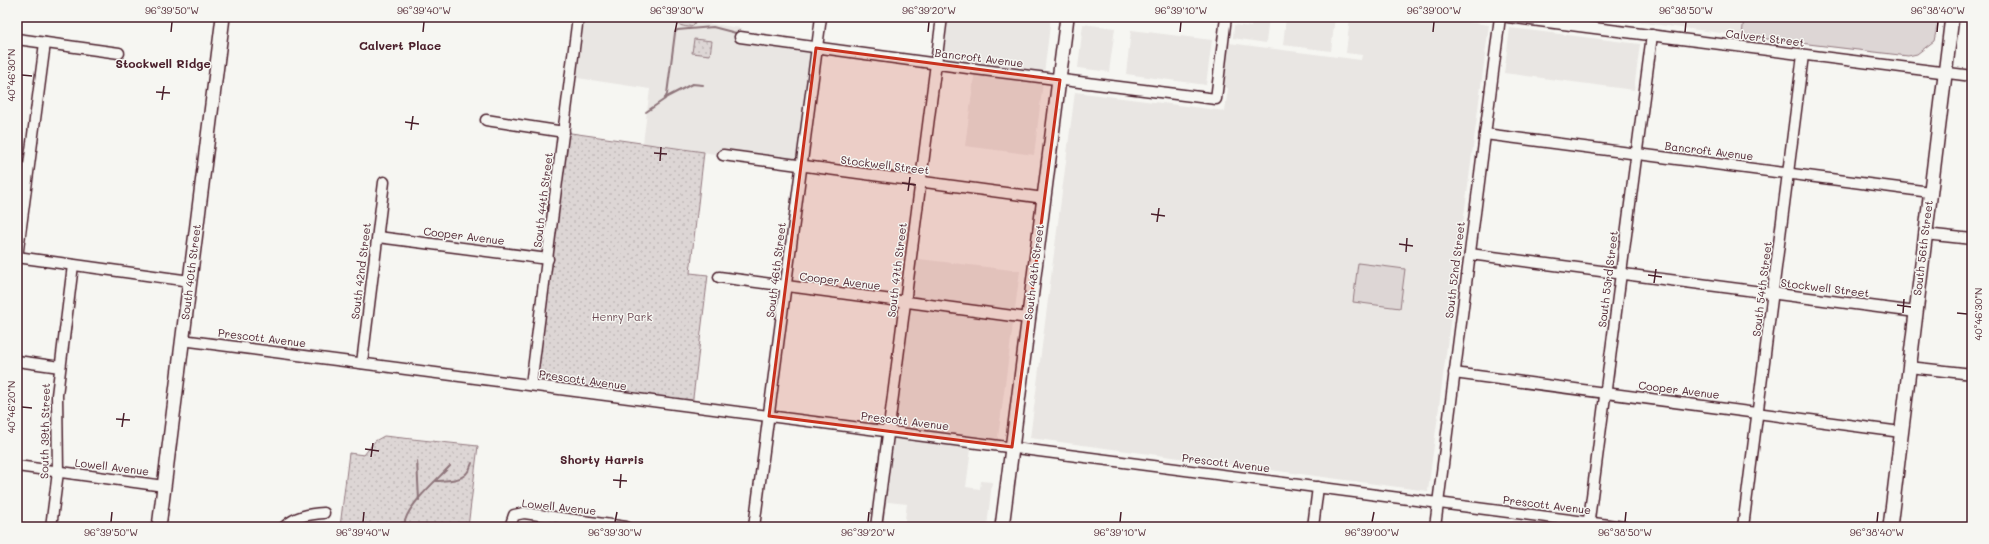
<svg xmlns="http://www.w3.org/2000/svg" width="1989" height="544" viewBox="0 0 1989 544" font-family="Mali,sans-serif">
<defs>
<pattern id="park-dots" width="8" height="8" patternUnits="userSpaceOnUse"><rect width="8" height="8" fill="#ddd6d5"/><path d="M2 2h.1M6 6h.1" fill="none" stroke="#bfb7b7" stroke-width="1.8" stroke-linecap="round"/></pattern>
</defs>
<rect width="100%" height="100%" fill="#f6f6f2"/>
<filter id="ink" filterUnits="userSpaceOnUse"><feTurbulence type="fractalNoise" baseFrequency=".025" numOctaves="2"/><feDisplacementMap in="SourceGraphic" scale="8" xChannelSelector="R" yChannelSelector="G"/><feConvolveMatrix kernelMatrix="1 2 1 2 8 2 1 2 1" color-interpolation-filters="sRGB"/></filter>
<g filter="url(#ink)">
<g fill="#e9e6e3">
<path d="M578 17H698L697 22 741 28 740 37 816 48 801 167 643 143 650 89 571 77Z"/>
<path d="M942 17H1051L1034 155 965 146 975 70 936 64Z"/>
<path d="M1253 17H1269L1266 43 1233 38 1234 25 1251 27Z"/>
<path d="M1286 17H1335L1331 51 1283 45Z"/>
<path d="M1350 17H1431L1489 25 1428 491 1030 438 1075 92 1225 111 1228 88 1223 87 1229 43 1361 60 1362 55 1346 53Z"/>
<path d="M1597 17H1939L1934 41 1917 54 1908 56 1884 54Z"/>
<path d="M1083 24 1115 28 1109 72 1078 68Z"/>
<path d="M1510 28 1640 44 1634 90 1504 73Z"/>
<path d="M1131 30 1212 40 1206 85 1126 74Z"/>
<path d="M911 258 1020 271 997 445 972 442 966 487 980 489 981 481 992 482 987 527H904L907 504 879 501Z"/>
</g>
<g fill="#ddd6d5" stroke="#947a80">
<path d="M1744 17H1939L1934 41 1917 54 1908 56 1742 36Z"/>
<path d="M1358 263 1405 269 1400 308 1353 302Z"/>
</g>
<g fill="url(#park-dots)" stroke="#947a80">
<path d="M673 17H696L694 25 691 27C684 27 677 25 672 20Z"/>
<path d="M694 39 712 41 710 55 692 53Z"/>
<path d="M564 132 704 152 690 273 708 275 692 406 531 385Z"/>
<path d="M384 436 478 446 468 527H340L349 453 364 455 375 441Z"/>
</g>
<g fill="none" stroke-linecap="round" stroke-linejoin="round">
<g stroke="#8e747a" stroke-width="2">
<path d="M665 98 692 84 703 85"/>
<path d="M646 112 665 99 667 94 675 33 677 30 713 27 736 33 737 36"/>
<path d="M417 461 419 500"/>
<path d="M436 481C453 480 466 482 472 463"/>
<path d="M404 526C405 507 436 481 450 466"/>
</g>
<g stroke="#4a1f2b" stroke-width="13">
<g id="minor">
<path d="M1508 17 1972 76"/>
<path d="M740 37 975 69 1216 99 1226 17"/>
<path d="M17 39 119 53"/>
<path d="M486 120 564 132"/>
<path d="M1485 134 1930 192"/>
<path d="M723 155 1044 198"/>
<path d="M1925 234 1972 239"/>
<path d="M378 237 548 259"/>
<path d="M1470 254 1916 312"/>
<path d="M17 257 45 43"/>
<path d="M17 257 190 281"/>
<path d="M719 277 1028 318"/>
<path d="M182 340 1624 527"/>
<path d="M17 361 60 367"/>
<path d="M362 363 384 182"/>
<path d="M1909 367 1972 374"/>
<path d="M1454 373 1901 432"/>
<path d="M531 385 578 17"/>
<path d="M17 466 164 486"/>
<path d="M51 527 58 472 57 395 73 265"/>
<path d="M284 527C296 516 309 514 324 513"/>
<path d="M510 527 514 515 524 513 626 527"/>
<path d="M754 527 821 17"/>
<path d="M876 527 942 17"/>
<path d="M1313 527 1318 487"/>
<path d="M1435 527 1500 17"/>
<path d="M1588 527 1652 35"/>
<path d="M1743 527 1803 55"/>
</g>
</g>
<g stroke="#4a1f2b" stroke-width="16">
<g id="major">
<path d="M159 527 223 17"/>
<path d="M1002 527 1067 17"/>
<path d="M1890 527 1952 17"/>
</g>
</g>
<use href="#minor" stroke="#f6f6f2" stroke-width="10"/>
<use href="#major" stroke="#f6f6f2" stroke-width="13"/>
</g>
</g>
<path fill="#c8321e" fill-opacity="0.2" stroke="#c8321e" stroke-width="3" stroke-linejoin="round" d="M816 48 1060 80 1012 447 769 416Z"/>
<path fill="none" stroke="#4a1f2b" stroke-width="1.5" d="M171 32 172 22M423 32 424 22M675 32 677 22M928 32 929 22M1180 32 1181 22M1433 32 1434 22M1685 32 1686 22M1937 32 1938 22M22 75 32 76M156 92 170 93M162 100 164 86M405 122 419 124M411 130 413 116M654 153 667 154M660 161 661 147M902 183 916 185M908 191 910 177M1151 214 1165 216M1157 222 1159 208M1399 244 1413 246M1406 252 1407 238M1648 275 1662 277M1654 283 1656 269M1897 305 1911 307M1903 313 1904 299M1957 313 1967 314M22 407 32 408M116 419 130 420M122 427 124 413M365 449 379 451M371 457 373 443M613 480 627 481M620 488 621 474M111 522 112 512M363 522 364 512M615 522 617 512M868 522 869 512M1120 522 1121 512M1372 522 1374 512M1625 522 1626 512M1877 522 1878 512"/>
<g text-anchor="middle" stroke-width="3" stroke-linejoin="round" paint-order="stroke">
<g font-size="11" fill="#4a1f2b" stroke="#f6f6f2">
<text transform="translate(1765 38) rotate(7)" y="4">Calvert Street</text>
<text transform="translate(979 58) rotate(7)" y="4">Bancroft Avenue</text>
<text transform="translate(1709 151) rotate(7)" y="4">Bancroft Avenue</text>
<text transform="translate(885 165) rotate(7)" y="4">Stockwell Street</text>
<text transform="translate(543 200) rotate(-83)" y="4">South 44th Street</text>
<text transform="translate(464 236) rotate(7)" y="4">Cooper Avenue</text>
<text transform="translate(1923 248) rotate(-83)" y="4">South 56th Street</text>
<text transform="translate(776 270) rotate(-83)" y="4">South 46th Street</text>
<text transform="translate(897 270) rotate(-83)" y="4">South 47th Street</text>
<text transform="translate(1455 270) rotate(-83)" y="4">South 52nd Street</text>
<text transform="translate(361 271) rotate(-83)" y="4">South 42nd Street</text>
<text transform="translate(191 272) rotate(-83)" y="4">South 40th Street</text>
<text transform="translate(1034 272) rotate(-83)" y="4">South 48th Street</text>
<text transform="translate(1608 279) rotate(-83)" y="4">South 53rd Street</text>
<text transform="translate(840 281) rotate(7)" y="4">Cooper Avenue</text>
<text transform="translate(1825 288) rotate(7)" y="4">Stockwell Street</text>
<text transform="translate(1762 289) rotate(-83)" y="4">South 54th Street</text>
<text transform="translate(262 338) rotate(7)" y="4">Prescott Avenue</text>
<text transform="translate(583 380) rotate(8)" y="4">Prescott Avenue</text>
<text transform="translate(1679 390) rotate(7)" y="4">Cooper Avenue</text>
<text transform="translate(905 421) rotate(7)" y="4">Prescott Avenue</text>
<text transform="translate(45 431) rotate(-89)" y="4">South 39th Street</text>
<text transform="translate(1226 463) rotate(7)" y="4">Prescott Avenue</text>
<text transform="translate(112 467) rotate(7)" y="4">Lowell Avenue</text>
<text transform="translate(1547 505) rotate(7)" y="4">Prescott Avenue</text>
<text transform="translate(559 507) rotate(6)" y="4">Lowell Avenue</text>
</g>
<g font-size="11" fill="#6f4d56" stroke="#f6f6f2">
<text x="622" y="321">Henry Park</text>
</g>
<g font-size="12" font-weight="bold" fill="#4a1f2b" stroke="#f6f6f2">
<text x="400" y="50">Calvert Place</text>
<text x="163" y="68">Stockwell Ridge</text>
<text x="602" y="464">Shorty Harris</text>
</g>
</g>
<rect width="1989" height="544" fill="none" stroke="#f6f6f2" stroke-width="44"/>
<rect x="22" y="22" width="1945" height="500" fill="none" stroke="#4a1f2b" stroke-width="1.5"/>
<g font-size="10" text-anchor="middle" fill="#4a1f2b">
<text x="172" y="14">96°39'50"W</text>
<text x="424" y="14">96°39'40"W</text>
<text x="677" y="14">96°39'30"W</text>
<text x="929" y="14">96°39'20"W</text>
<text x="1181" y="14">96°39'10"W</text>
<text x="1434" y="14">96°39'00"W</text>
<text x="1686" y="14">96°38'50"W</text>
<text x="1938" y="14">96°38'40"W</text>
<text transform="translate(11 75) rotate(-90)" y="4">40°46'30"N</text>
<text transform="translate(1978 314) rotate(-90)" y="4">40°46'30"N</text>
<text transform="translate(11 407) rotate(-90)" y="4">40°46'20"N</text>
<text x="111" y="536">96°39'50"W</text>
<text x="363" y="536">96°39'40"W</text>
<text x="615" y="536">96°39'30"W</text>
<text x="868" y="536">96°39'20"W</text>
<text x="1120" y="536">96°39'10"W</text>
<text x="1372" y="536">96°39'00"W</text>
<text x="1625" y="536">96°38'50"W</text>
<text x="1877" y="536">96°38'40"W</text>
</g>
</svg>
